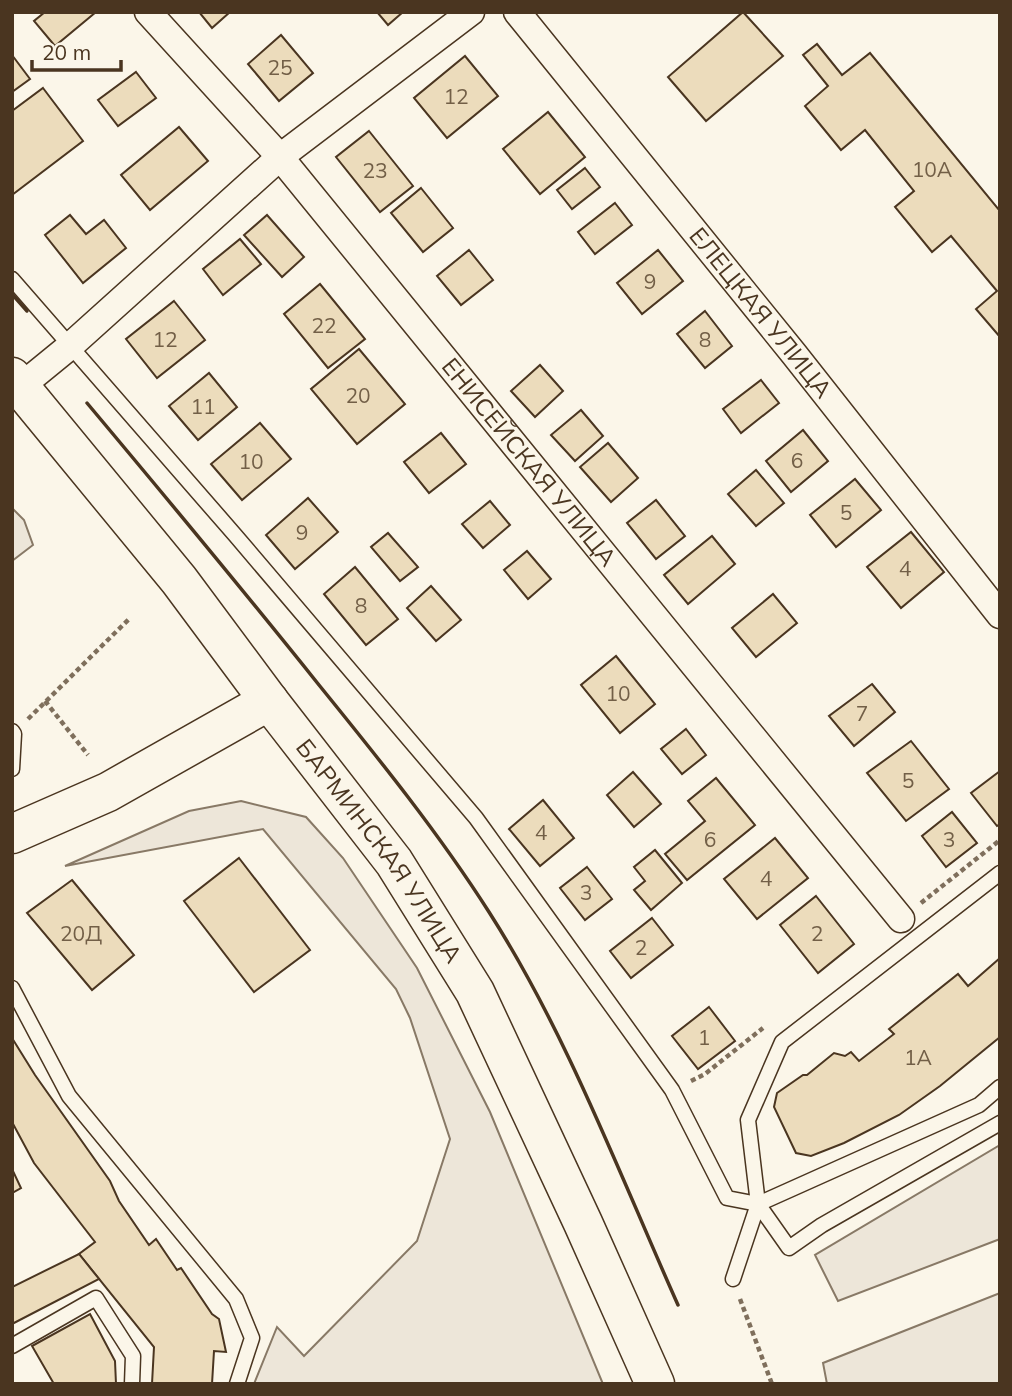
<svg xmlns="http://www.w3.org/2000/svg" width="1012" height="1396" viewBox="0 0 1012 1396" font-family="Mulish,sans-serif">
<rect width="100%" height="100%" fill="#fbf6e9"/>
<g fill="#ede6d9" stroke="#887966" stroke-width="2">
<path d="M12 508 24 520 33 545 12 561Z"/>
<path d="M241 801 306 817 343 858 417 968 490 1112 603 1384H254L277 1327 304 1356 417 1241 450 1139 410 1018 396 989 263 829 65 866 189 811Z"/>
<path d="M1000 1145V1239L838 1301 815 1255Z"/>
<path d="M1000 1293V1384H827L823 1363Z"/>
</g>
<g fill="#ecdcbc" stroke="#4a3520" stroke-width="2">
<path d="M45 12H96L55 46 34 21Z"/>
<path d="M199 12H230L212 28Z"/>
<path d="M377 12H403L388 25Z"/>
<path d="M743 12 783 56 706 121 668 77Z"/>
<path d="M281 35 313 73 279 101 248 64Z"/>
<path d="M817 44 842 75 870 53 1000 211V337L976 309 997 291 951 236 932 252 895 207 914 191 865 130 841 150 805 106 828 86 803 55Z"/>
<path d="M12 55 30 79 12 92Z"/>
<path d="M465 56 498 96 447 138 414 98Z"/>
<path d="M136 72 156 98 118 126 98 100Z"/>
<path d="M43 88 83 141 12 195V111Z"/>
<path d="M548 112 585 157 540 194 503 149Z"/>
<path d="M179 127 208 161 150 210 121 175Z"/>
<path d="M369 131 413 186 380 212 336 157Z"/>
<path d="M585 168 600 187 572 209 557 190Z"/>
<path d="M421 188 453 228 423 252 391 213Z"/>
<path d="M615 203 632 225 595 254 578 232Z"/>
<path d="M70 215 86 234 104 220 126 248 83 283 45 235Z"/>
<path d="M267 215 304 257 282 277 244 235Z"/>
<path d="M240 239 261 264 223 295 203 269Z"/>
<path d="M469 250 493 280 461 305 437 276Z"/>
<path d="M658 250 683 281 642 314 617 283Z"/>
<path d="M320 284 365 339 328 368 284 314Z"/>
<path d="M174 301 205 340 157 378 126 339Z"/>
<path d="M705 311 732 346 705 368 677 334Z"/>
<path d="M359 349 405 404 357 444 311 389Z"/>
<path d="M540 365 563 391 535 417 511 391Z"/>
<path d="M209 373 237 407 198 440 169 406Z"/>
<path d="M761 380 779 403 741 433 723 409Z"/>
<path d="M581 410 603 436 575 461 551 435Z"/>
<path d="M260 423 291 459 242 500 211 464Z"/>
<path d="M803 430 828 461 791 492 766 461Z"/>
<path d="M441 433 466 464 429 493 404 462Z"/>
<path d="M608 443 638 478 611 502 580 467Z"/>
<path d="M756 470 784 503 756 526 728 494Z"/>
<path d="M855 479 881 510 836 547 810 515Z"/>
<path d="M308 498 338 532 295 569 266 535Z"/>
<path d="M656 500 685 536 656 559 627 523Z"/>
<path d="M490 501 510 525 483 548 462 524Z"/>
<path d="M911 532 944 572 901 608 867 567Z"/>
<path d="M388 533 418 567 400 581 371 547Z"/>
<path d="M712 536 735 564 688 604 664 575Z"/>
<path d="M527 551 551 579 528 599 504 570Z"/>
<path d="M355 567 398 619 366 645 324 594Z"/>
<path d="M431 586 461 620 436 641 407 608Z"/>
<path d="M773 594 797 623 756 657 732 628Z"/>
<path d="M616 656 655 704 620 733 581 685Z"/>
<path d="M872 684 895 712 854 746 829 716Z"/>
<path d="M686 729 706 755 682 774 661 749Z"/>
<path d="M911 741 949 789 906 821 867 773Z"/>
<path d="M1000 771V824L997 826 971 793Z"/>
<path d="M633 772 661 804 634 827 607 795Z"/>
<path d="M716 778 755 825 687 880 665 854 705 821 688 801Z"/>
<path d="M543 800 574 838 540 866 509 829Z"/>
<path d="M952 812 977 843 946 867 922 836Z"/>
<path d="M775 838 808 878 757 919 724 879Z"/>
<path d="M655 850 682 883 651 910 634 890 645 881 634 867Z"/>
<path d="M239 858 310 950 254 992 184 901Z"/>
<path d="M587 867 612 899 585 920 560 888Z"/>
<path d="M72 880 134 955 92 990 27 913Z"/>
<path d="M816 896 854 944 818 973 780 925Z"/>
<path d="M652 918 673 945 631 978 610 951Z"/>
<path d="M1000 958V1037L940 1086 899 1115 844 1143 811 1156 796 1153 774 1107 777 1093 803 1075H807L834 1053 845 1056 851 1052 859 1061 894 1034 889 1029 958 974 968 986Z"/>
<path d="M709 1007 735 1041 698 1069 672 1036Z"/>
<path d="M12 1038 35 1075 110 1181 119 1201 149 1245 156 1239 177 1270 181 1268 212 1314 219 1319 226 1352 214 1351 212 1384H152L154 1347 79 1254 95 1242 34 1163 12 1122Z"/>
<path d="M12 1169 21 1188 12 1193Z"/>
<path d="M79 1254 99 1279 12 1324V1287Z"/>
<path d="M90 1314 115 1361 116 1384H54L32 1346Z"/>
</g>
<g fill="none" stroke-linecap="round" stroke-linejoin="round">
<g stroke="#4a3520" stroke-width="17">
<g id="lane">
<path d="M12 279 235 535 476 818 672 1090 727 1198 758 1204 789 1248 822 1225 1000 1123"/>
<path d="M12 731 14 734 12 769"/>
<path d="M12 988 69 1096 236 1299 252 1338 237 1384"/>
<path d="M758 1204 979 1105 1000 1087"/>
<path d="M733 1279 758 1204 748 1120 782 1042 1000 873"/>
<path d="M12 1346 96 1298 133 1356 132 1384"/>
</g>
</g>
<g stroke="#4a3520" stroke-width="29">
<g id="street">
<path id="s1" d="M148 12 280 157 901 919"/>
<path id="s2" d="M517 12 794 354 1000 615"/>
<path d="M20 387 69 347 280 157 471 12"/>
</g>
</g>
<g stroke="#4a3520" stroke-width="41">
<g id="secondary">
<path id="s3" d="M12 377 179 580 269 701 394 862 475 992 583 1223 655 1384"/>
<path d="M12 834 108 792 269 701"/>
</g>
</g>
<g stroke="#7f6f5c" stroke-width="4.5" stroke-dasharray="5 3.5" stroke-linecap="butt">
<path d="M45 701 88 755"/>
<path d="M28 719 129 619"/>
<path d="M921 903 1000 840"/>
<path d="M691 1081 705 1074 763 1028"/>
<path d="M740 1299 772 1384"/>
</g>
<use href="#lane" stroke="#fbf6e9" stroke-width="14"/>
<use href="#street" stroke="#fbf6e9" stroke-width="26"/>
<use href="#secondary" stroke="#fbf6e9" stroke-width="38"/>
<g stroke="#4a3520" stroke-width="3.5">
<path d="M12 294 27 311"/>
<path d="M87 403C165 496 243 590 319 685 379 759 438 832 489 912 567 1034 619 1173 678 1305"/>
</g>
</g>
<g text-anchor="middle" stroke-width="5" stroke-linejoin="round" paint-order="stroke">
<g font-size="21" fill="#725f47">
<text x="280" y="75">25</text>
<text x="456" y="104">12</text>
<text x="932" y="177">10А</text>
<text x="375" y="178">23</text>
<text x="650" y="289">9</text>
<text x="324" y="333">22</text>
<text x="165" y="347">12</text>
<text x="705" y="347">8</text>
<text x="358" y="403">20</text>
<text x="203" y="414">11</text>
<text x="797" y="468">6</text>
<text x="251" y="469">10</text>
<text x="846" y="520">5</text>
<text x="302" y="540">9</text>
<text x="905" y="576">4</text>
<text x="361" y="613">8</text>
<text x="618" y="701">10</text>
<text x="862" y="721">7</text>
<text x="908" y="788">5</text>
<text x="541" y="840">4</text>
<text x="710" y="847">6</text>
<text x="949" y="847">3</text>
<text x="766" y="886">4</text>
<text x="586" y="900">3</text>
<text x="81" y="941">20Д</text>
<text x="817" y="941">2</text>
<text x="641" y="955">2</text>
<text x="704" y="1045">1</text>
<text x="918" y="1065">1А</text>
</g>
<g font-size="24" fill="#4a3520" stroke="#fbf6e9">
<text dy="8" stroke="none"><textPath href="#s2" startOffset="387">ЕЛЕЦКАЯ УЛИЦА</textPath></text>
<text dy="8" stroke="none"><textPath href="#s1" startOffset="590">ЕНИСЕЙСКАЯ УЛИЦА</textPath></text>
<text dy="8" stroke="none"><textPath href="#s3" startOffset="600">БАРМИНСКАЯ УЛИЦА</textPath></text>
</g>
</g>
<rect width="1012" height="1396" fill="none" stroke="#4a3520" stroke-width="28"/>
<path d="M32 60v10h89v-10" fill="none" stroke="#4a3520" stroke-width="3.5"/>
<text x="42" y="60" font-size="21" fill="#4a3520" stroke="#fbf6e9" stroke-width="5" paint-order="stroke">20 m</text>
</svg>
